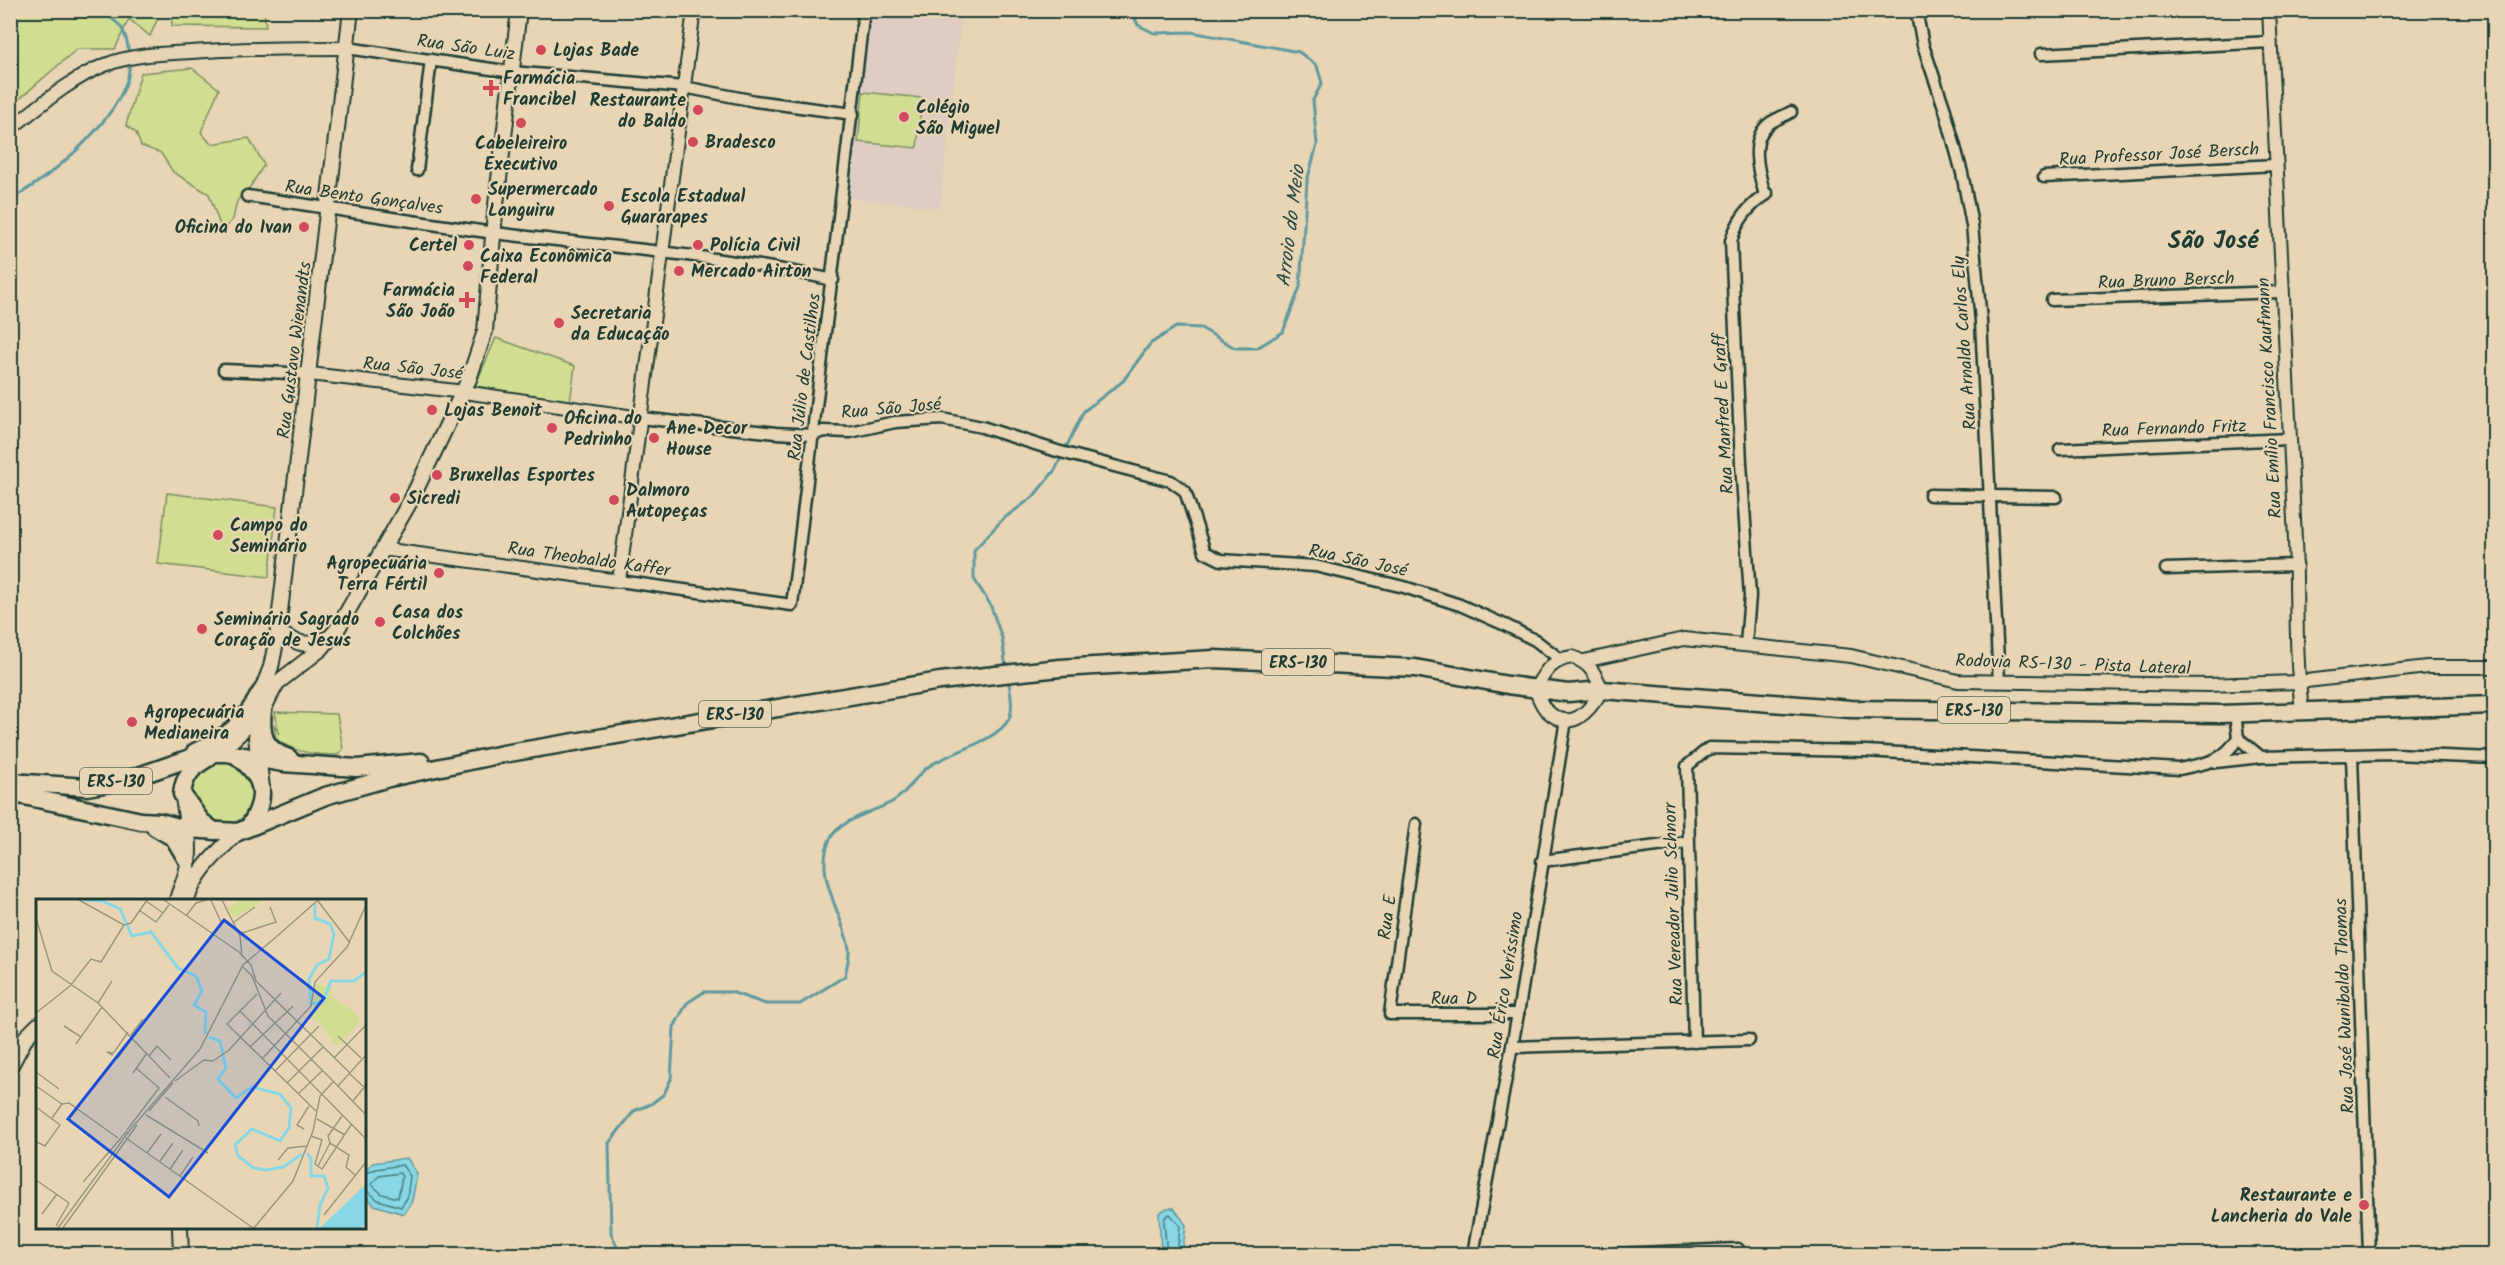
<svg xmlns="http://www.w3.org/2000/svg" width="2505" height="1265" viewBox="0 0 2505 1265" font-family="Kalam,sans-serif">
<rect width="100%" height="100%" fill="#e8d5b3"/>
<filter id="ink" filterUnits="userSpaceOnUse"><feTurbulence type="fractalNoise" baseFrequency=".0167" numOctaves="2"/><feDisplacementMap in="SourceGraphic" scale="12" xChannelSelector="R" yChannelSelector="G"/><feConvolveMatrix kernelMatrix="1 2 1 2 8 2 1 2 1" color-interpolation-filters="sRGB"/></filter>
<g filter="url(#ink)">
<path fill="#dfcdc4" d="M868 11H962L940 208 848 198Z"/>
<g fill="#d1dd90" stroke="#788d62" stroke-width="1.5">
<path d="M11 10H161V11L150 36 129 19 115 49H77L11 106Z"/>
<path d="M171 11H264L266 27 172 26Z"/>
<path d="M192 68 219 89 201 132 211 144 249 138 264 165 250 187 237 201 233 219 222 231 209 194 173 172 161 153 141 146 136 133 126 125 141 73Z"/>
<path d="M863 92 922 98 917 148 858 142Z"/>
<path d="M496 338 575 366 570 402 475 386Z"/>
<path d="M167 493 277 507 269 577 158 564Z"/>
<path d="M275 712 337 714 343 749 338 755C313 755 297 753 276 739L274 724 279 734Z"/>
<path d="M216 760C245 762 245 771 255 795 244 821 242 823 213 825L190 799C191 779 198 768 216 760Z"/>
</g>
<g fill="#88d7e6" stroke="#5e999f" stroke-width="1.5">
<path d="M407 1158 417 1174 412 1201 404 1214 374 1205 365 1195V1170L373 1163Z"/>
<path d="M1167 1208H1174L1186 1225 1182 1254H1163L1161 1252 1159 1213Z"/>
</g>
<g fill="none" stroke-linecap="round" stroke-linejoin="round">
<g stroke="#497b7b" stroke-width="1.5">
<path d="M400 1173 402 1177 398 1198 382 1194 371 1184 379 1176Z"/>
<path d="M364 1174 376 1169 402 1165 410 1176 407 1198 401 1207 378 1200 370 1193 364 1191"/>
<path d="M1167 1254 1164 1222 1165 1217 1170 1214 1180 1226 1177 1254"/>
</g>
<g stroke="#5e999f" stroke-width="3">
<path d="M99 10C121 23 126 29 129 54"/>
<path d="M10 199C49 181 135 107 129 61"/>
<path d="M1006 668 1002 638 990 604 974 579V550L1003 519 1033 497 1055 470 1084 411 1123 381 1150 344 1176 327 1201 328 1235 348H1257L1283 332 1300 287 1307 181 1317 145 1313 100 1322 83 1317 66 1299 52 1191 32 1154 33 1138 25 1131 10"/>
<path d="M620 1254 611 1233 609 1143 634 1111 651 1104 664 1094 671 1079 674 1027 687 1003 704 992H731L766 1004H800L845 976C846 968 850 957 849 949 843 913 813 876 830 839 839 820 873 812 892 802 908 794 915 774 931 765 951 752 996 742 1009 719 1014 708 1010 689 1008 678"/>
</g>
<g stroke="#1f3d34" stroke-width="15">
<g id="minor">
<path d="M1916 10 1923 45 1945 110 1962 173 1972 225 1981 321 1999 682"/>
<path d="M347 48 512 72 684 87 755 101 853 114"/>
<path d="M2041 54 2271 42"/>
<path d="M417 170 431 60"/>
<path d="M2044 177 2276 165"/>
<path d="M1765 195C1759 174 1748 139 1770 123 1776 119 1784 116 1791 112"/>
<path d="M247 196C330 208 412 222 495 233 608 247 722 255 833 280"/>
<path d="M2052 300 2281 292"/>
<path d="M224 370 310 374"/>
<path d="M641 418 776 433 814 435 823 431 850 432 895 422 942 419 982 427 1057 451 1171 481 1185 491 1205 552 1221 560 1315 566 1404 587 1460 605 1505 625 1535 640 1560 659"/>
<path d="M2060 449 2290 439"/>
<path d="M1930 495 2056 497"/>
<path d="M2166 569 2297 565"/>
<path d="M619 581 792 605 864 10"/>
<path d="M1746 644 1750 596 1741 463 1731 241C1737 221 1749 205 1767 194"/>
<path d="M2235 713 2238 738 2261 757 2393 754 2494 758"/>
<path d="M2352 756 2369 1254"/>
<path d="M2216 762 2261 757"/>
<path d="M1416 824 1390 1014H1518"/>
<path d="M1542 861 1688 842"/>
<path d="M1694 1042 1687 766 1709 748 1865 751 2179 769C2206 763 2222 763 2238 738"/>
<path d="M1512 1047 1749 1040"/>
<path d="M1473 1254 1518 1014 1565 726 1562 720"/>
<path d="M1613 1254 1738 1249"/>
</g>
</g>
<g stroke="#1f3d34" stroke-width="16">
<g id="tertiary">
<path d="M2269 10C2278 180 2285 350 2294 520 2298 583 2294 647 2302 710"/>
<path d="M10 129C37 108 73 77 105 65 133 54 162 54 191 52 243 48 295 48 347 48"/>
<path d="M310 374 464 392 641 418"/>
<path d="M382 549 619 581 694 10"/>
<path d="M1572 657C1590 663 1595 673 1602 690 1589 712 1571 734 1546 710 1541 705 1538 695 1535 689 1545 672 1551 660 1572 657Z"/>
<path d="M1584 661 1684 639 1851 656 1958 681 2208 685 2298 682 2427 667H2494"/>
</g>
</g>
<g stroke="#1f3d34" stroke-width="18">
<g id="secondary">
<path d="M278 632C297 644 307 648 328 638"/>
<path d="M258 700 271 667 277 637 351 10"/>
<path d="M217 754 240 733 248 723"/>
<path d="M262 788 256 737 260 717 270 696 277 683 321 649 338 628 412 498 469 379 485 331 495 213 519 10"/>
<path d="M177 900C179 891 184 882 186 873 193 850 186 820 183 797"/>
<path d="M187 900C194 873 218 852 238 832"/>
<path d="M10 1067 26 1037 38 1025"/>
<path d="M180 1228 181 1254"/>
</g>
</g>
<g stroke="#1f3d34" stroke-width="21">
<g id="primary">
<path d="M263 710C260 735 264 750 289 758"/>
<path d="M195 752C229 736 243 725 261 692"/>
<path d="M237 756C265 778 268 797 249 827"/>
<path d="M208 758C192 767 184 776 182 794L201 821 214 831"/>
<path d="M10 782 87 787 127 780 205 753H227L283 763 357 768 421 762"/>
<path d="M10 793 141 821 160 822 186 829 238 832 325 796 389 778 503 754 940 681 1060 668 1214 659 1329 664 1415 668 1508 685 1568 693 1602 690 1851 709 2220 714 2494 705"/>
<path d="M155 827 174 838 187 860"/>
</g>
</g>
<use href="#minor" stroke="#e8d5b3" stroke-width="10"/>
<use href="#tertiary" stroke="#e8d5b3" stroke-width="12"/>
<use href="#secondary" stroke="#e8d5b3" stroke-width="14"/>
<use href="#primary" stroke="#e8d5b3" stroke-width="16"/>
</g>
</g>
<g fill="#d1495b" stroke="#e8d5b3" stroke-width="2">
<circle cx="541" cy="50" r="6"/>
<path d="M488 79h6v6h6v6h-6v6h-6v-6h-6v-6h6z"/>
<circle cx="698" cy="110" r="6"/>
<circle cx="904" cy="117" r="6"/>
<circle cx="521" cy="123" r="6"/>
<circle cx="693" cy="142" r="6"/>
<circle cx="476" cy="199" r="6"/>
<circle cx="609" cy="206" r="6"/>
<circle cx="304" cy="227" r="6"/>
<circle cx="469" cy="245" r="6"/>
<circle cx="698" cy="245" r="6"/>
<circle cx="468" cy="266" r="6"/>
<circle cx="679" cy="271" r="6"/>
<path d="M464 291h6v6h6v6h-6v6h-6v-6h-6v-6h6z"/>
<circle cx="559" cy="323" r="6"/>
<circle cx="432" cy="410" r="6"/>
<circle cx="552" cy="428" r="6"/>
<circle cx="654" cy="438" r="6"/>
<circle cx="437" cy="475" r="6"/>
<circle cx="395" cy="498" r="6"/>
<circle cx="614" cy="500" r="6"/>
<circle cx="218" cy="535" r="6"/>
<circle cx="439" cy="573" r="6"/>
<circle cx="380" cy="622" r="6"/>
<circle cx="202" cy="629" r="6"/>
<circle cx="132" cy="722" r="6"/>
<circle cx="2364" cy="1205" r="6"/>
</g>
<g text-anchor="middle" stroke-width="4.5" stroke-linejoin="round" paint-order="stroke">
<g fill="#e8d5b3" stroke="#5b6b5a" stroke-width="1.5">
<rect x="1262" y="649" width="72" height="26" rx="4.5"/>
<rect x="1938" y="697" width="72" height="26" rx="4.5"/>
<rect x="699" y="701" width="72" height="26" rx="4.5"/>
<rect x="80" y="768" width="72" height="26" rx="4.5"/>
</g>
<g font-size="16" font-weight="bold" fill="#1f3d34">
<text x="1298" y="668">ERS-130</text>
<text x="1974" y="716">ERS-130</text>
<text x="735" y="720">ERS-130</text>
<text x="116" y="787">ERS-130</text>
</g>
<g font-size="18" fill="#1f3d34" stroke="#e8d5b3">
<text transform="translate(466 47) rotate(8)" y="6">Rua São Luiz</text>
<text transform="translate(2159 154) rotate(-3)" y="6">Rua Professor José Bersch</text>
<text transform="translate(364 197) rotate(8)" y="6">Rua Bento Gonçalves</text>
<text transform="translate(2166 280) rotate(-2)" y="6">Rua Bruno Bersch</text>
<text transform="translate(1964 343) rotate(-94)" y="6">Rua Arnaldo Carlos Ely</text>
<text transform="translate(294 350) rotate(-83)" y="6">Rua Gustavo Wienandts</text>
<text transform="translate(413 368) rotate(6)" y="6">Rua São José</text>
<text transform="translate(804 377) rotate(-83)" y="6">Rua Júlio de Castilhos</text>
<text transform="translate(2269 398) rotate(-93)" y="6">Rua Emílio Francisco Kaufmann</text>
<text transform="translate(891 408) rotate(-5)" y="6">Rua São José</text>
<text transform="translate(1723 414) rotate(-93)" y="6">Rua Manfred E Graff</text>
<text transform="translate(2174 428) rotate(-2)" y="6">Rua Fernando Fritz</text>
<text transform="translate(589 559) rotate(8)" y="6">Rua Theobaldo Kaffer</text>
<text transform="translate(1358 560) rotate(12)" y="6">Rua São José</text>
<text transform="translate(2073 664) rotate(2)" y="6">Rodovia RS-130 - Pista Lateral</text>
<text transform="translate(1673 904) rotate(-92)" y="6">Rua Vereador Julio Schnorr</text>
<text transform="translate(1387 917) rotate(-82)" y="6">Rua E</text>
<text transform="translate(1505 985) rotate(-81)" y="6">Rua Érico Veríssimo</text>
<text x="1454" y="1004">Rua D</text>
<text transform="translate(2344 1006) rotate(-92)" y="6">Rua José Wunibaldo Thomas</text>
</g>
<g font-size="18" font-weight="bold" fill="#1f3d34" stroke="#e8d5b3" text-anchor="start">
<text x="553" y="56">Lojas Bade</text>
<text x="503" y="84">Farmácia<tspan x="503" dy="21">Francibel</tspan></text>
<text x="686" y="106" text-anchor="end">Restaurante<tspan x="686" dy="21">do Baldo</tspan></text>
<text x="916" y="113">Colégio<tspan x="916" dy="21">São Miguel</tspan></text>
<text x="705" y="148">Bradesco</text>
<text x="521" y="149" text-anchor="middle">Cabeleireiro<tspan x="521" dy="21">Executivo</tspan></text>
<text x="488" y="195">Supermercado<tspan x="488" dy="21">Languiru</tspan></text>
<text x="621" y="202">Escola Estadual<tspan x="621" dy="21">Guararapes</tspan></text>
<text x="292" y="233" text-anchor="end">Oficina do Ivan</text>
<text x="457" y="251" text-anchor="end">Certel</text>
<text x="710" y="251">Polícia Civil</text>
<text x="480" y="262">Caixa Econômica<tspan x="480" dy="21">Federal</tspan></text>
<text x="691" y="277">Mercado Airton</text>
<text x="455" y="296" text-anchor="end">Farmácia<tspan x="455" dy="21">São João</tspan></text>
<text x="571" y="319">Secretaria<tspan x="571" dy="21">da Educação</tspan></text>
<text x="444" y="416">Lojas Benoit</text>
<text x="564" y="424">Oficina do<tspan x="564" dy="21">Pedrinho</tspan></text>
<text x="666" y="434">Ane Decor<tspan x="666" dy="21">House</tspan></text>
<text x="449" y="481">Bruxellas Esportes</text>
<text x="626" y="496">Dalmoro<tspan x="626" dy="21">Autopeças</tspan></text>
<text x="407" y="504">Sicredi</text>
<text x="230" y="531">Campo do<tspan x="230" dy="21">Seminário</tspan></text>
<text x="427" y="569" text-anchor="end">Agropecuária<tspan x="427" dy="21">Terra Fértil</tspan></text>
<text x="392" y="618">Casa dos<tspan x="392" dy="21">Colchões</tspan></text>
<text x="214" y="625">Seminário Sagrado<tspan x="214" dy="21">Coração de Jesus</tspan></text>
<text x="144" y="718">Agropecuária<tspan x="144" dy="21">Medianeira</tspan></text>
<text x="2352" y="1201" text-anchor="end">Restaurante e<tspan x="2352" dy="21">Lancheria do Vale</tspan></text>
</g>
<g font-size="20" font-style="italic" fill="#2a4c46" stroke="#e8d5b3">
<text transform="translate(1290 226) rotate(-83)" y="7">Arroio do Meio</text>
</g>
<g font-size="24" font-weight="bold" fill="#1f3d34" stroke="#e8d5b3">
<text x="2213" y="248">São José</text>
</g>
</g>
<g transform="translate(36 899)">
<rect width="330" height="330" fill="#e8d5b3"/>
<path d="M203 1H224L226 3 197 19 192 9ZM280 85 296 89 294 97 320 114 324 123 301 147 282 122 270 119 277 112Z" fill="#d1dd90"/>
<path d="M330 285V324L325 329H284Z" fill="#88d7e6"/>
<path fill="none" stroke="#88d7e6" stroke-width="3" d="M48 1 66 2 84 10 96 37 115 33 142 69 160 77 166 92 158 106 170 113 169 135M279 5V19L294 25 298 35 293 60 281 66 273 80 275 105 287 103 295 82H318L330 73M173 138 184 142 190 169 182 180 200 199 216 188 244 195 255 209 253 229 244 242 216 230 199 246 202 257 218 269 230 271 247 268 266 255M271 254 275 260V277H288L292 289 284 306 281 329"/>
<path fill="none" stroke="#989880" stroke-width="1.5" d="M43 1 88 26M128 1 203 53 215 66 220 82 314 174M175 1 185 23M186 1 204 37 206 58M110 2 127 14M282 2 314 44M103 11 120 23 133 6M150 17 160 4 170 1M0 19 16 72 62 104 134 179M198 23 219 8M88 26 95 24 111 1M203 35 240 23 234 8M231 46 282 1M207 68 216 77 232 117 302 187 330 156M221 95 191 125 280 212M62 104 76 82M204 112 330 240M0 114 34 87 55 60 65 63 88 26M28 127 45 138M95 136 107 120M302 137 325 159M40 145 66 108M214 148 257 107M77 154 71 153 76 156V155L79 152 92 133M113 157 121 147 135 161M298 159 330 126M81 160 97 138M226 160 275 107 279 83 311 48 330 6M239 172 283 127M0 173 23 190M97 174 111 154M314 175 330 190M139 182 168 161 177 162 193 151 245 94M251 184 287 148M0 187 26 205M302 187 330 216M262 195 286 172M129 198 162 222 163 227M317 202 330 186M0 208 24 226 9 247 1 243M113 212 137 184M110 216 172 254M16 219 26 205 33 204 82 239M281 220 309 236M268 230 261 226 273 207M91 231 123 189 100 169M275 237 286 241 279 265 286 270 315 226M90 239 217 329M294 244 313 256 310 268 319 276M111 254 125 235M242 261 252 249 271 247M124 262 137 244M282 267 294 244 292 237 306 217M134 270 147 251M144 277 157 258M0 281 33 304 20 327M47 283 91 232M6 315 21 295M288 316 330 263M22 329 94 231 164 150 207 66 234 43M27 329 101 226M218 329 257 282 277 232 284 197 297 183"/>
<path fill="#1d4ed8" fill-opacity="0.15" stroke="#1d4ed8" stroke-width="3" d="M188 21 288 99 133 298 32 220Z"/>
<rect width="330" height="330" fill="none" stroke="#1f3d34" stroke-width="3"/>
</g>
<rect width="2505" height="1265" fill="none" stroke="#e8d5b3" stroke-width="36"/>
<rect x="18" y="18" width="2469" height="1229" fill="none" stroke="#1f3d34" stroke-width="2" filter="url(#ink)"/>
</svg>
